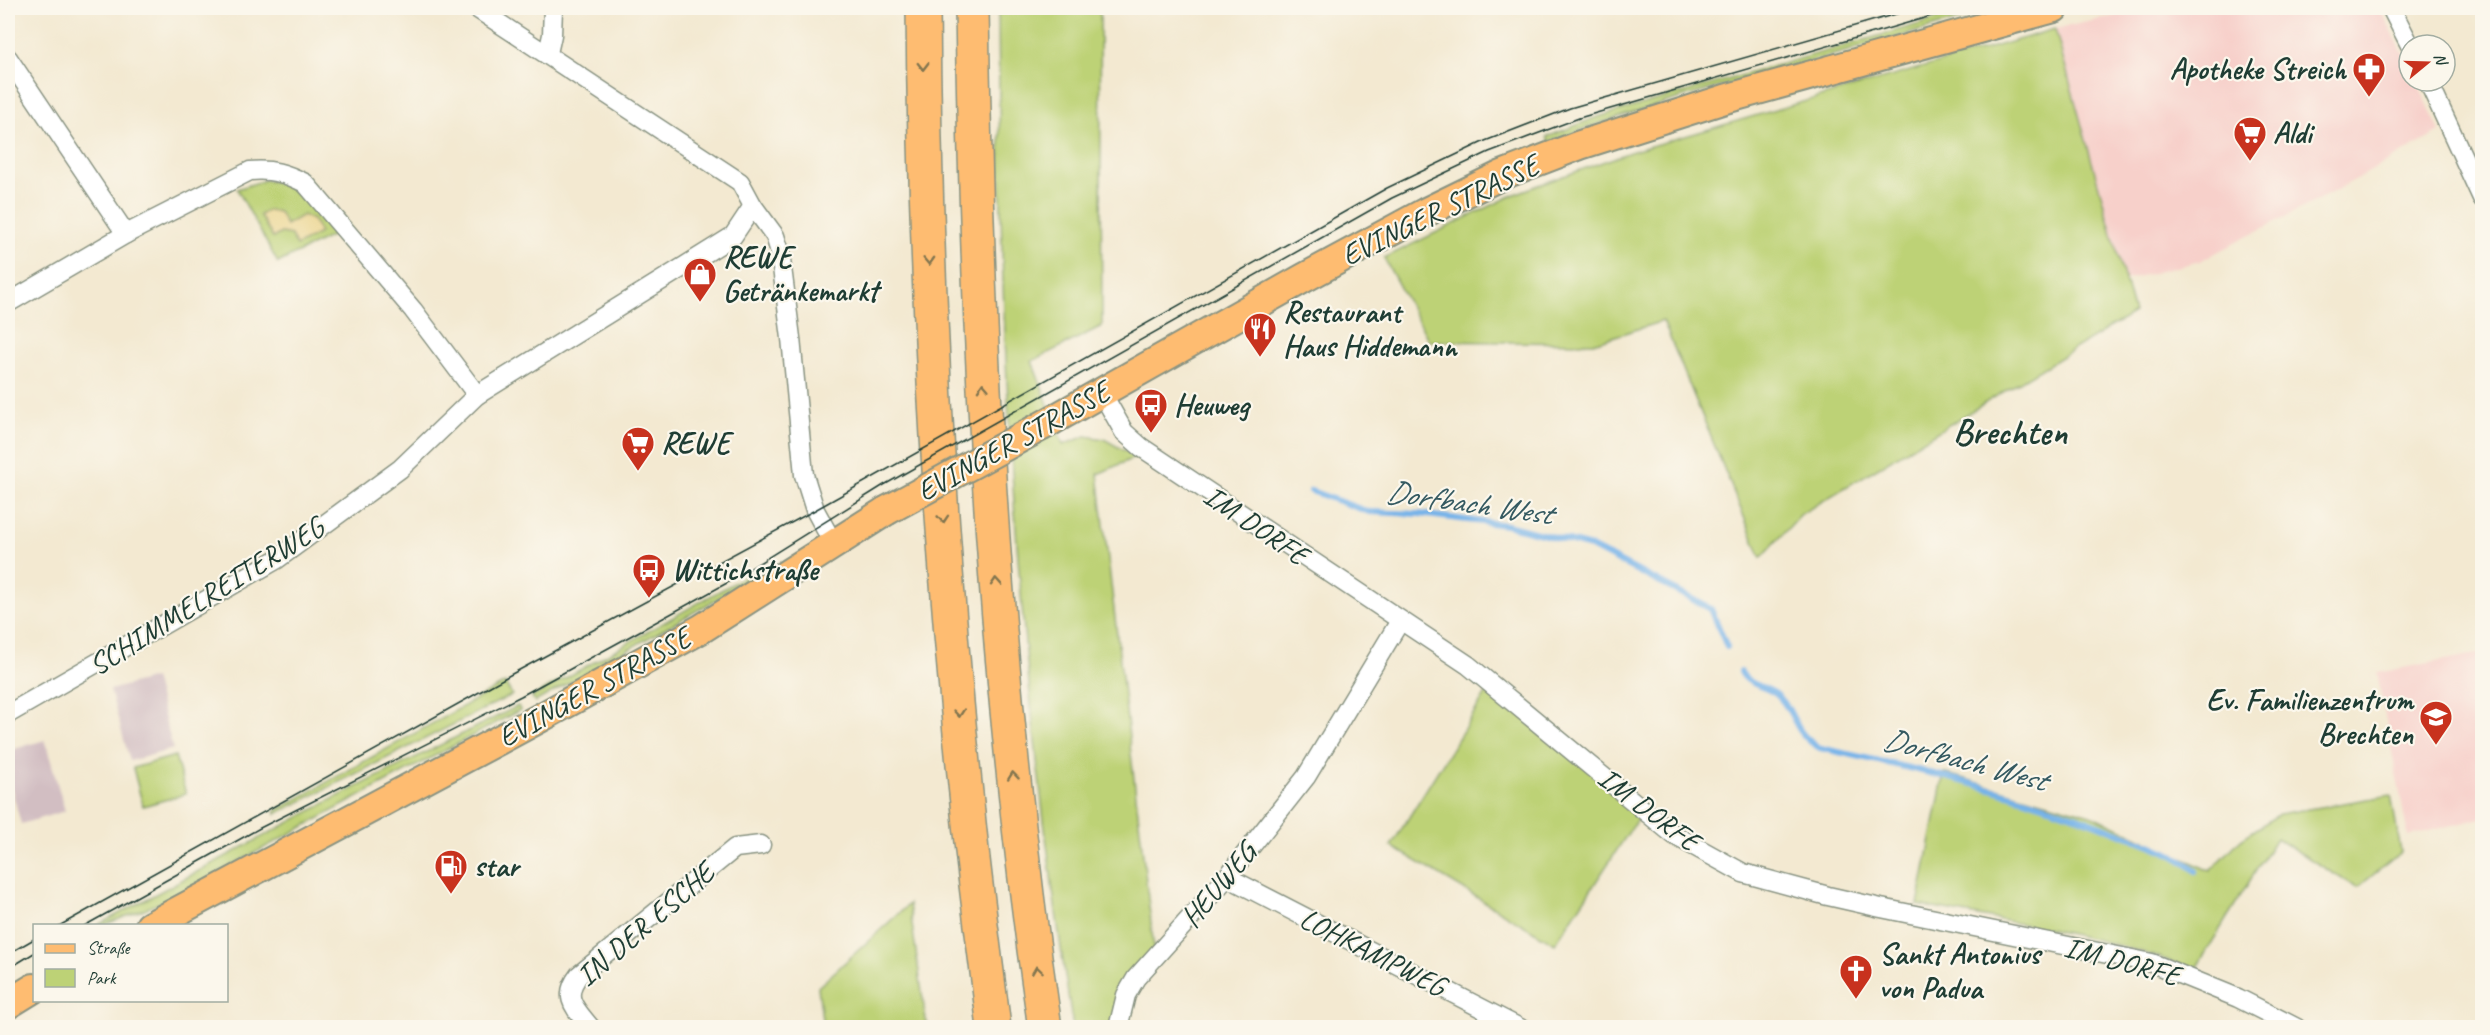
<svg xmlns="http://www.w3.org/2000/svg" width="2490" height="1035" viewBox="0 0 2490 1035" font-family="Caveat,sans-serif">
<rect width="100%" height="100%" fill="#fbf7ec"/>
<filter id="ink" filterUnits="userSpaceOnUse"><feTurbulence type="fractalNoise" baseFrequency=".0167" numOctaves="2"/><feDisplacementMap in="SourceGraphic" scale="12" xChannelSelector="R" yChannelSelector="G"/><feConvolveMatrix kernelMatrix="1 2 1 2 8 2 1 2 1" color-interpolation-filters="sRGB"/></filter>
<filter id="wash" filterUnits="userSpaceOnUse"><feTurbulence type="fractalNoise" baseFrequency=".008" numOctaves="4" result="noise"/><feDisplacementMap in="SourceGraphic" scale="24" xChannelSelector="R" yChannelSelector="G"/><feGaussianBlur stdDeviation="1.35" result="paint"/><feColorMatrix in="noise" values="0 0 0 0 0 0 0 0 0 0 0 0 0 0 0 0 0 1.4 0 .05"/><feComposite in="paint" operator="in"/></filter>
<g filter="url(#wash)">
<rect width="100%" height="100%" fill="#f3e9d1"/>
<g fill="#f7d0ca">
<path d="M2152 8H2379L2409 64V81H2417L2440 132 2333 192 2200 261 2125 280 2055 29Z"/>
<path d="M2482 653V818L2408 836 2377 673Z"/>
</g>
<g fill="#d2bec2">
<path d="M154 678 173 749 130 761 110 690Z"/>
<path d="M45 740 65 811 21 824 8 775V751Z"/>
</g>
<g fill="#bdd276" stroke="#6e8855" stroke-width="1.5">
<path d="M998 8H1100L1102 326 1032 361 1063 445 1086 436 1104 439 1136 457 1098 474 1155 957 1118 1027H1073C1035 790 1013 551 1004 311 1000 210 999 109 998 8Z"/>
<path d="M1975 8H2000L1673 100 1591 126 1549 142 1547 137 1595 118Z"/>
<path d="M2055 29 2134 313 1801 514 1761 558 1663 321 1593 343 1429 341 1384 258 1517 193 1630 152Z"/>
<path d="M265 180C297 183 315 211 335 234L278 263 237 189Z"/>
<path d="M760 568 763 573 535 702 532 697Z"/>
<path d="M505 683 512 695 276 814 275 811Z"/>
<path d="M1492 684 1644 809 1555 944 1391 846Z"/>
<path d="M518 706 520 710 167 900 104 925H98L331 800Z"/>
<path d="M175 756 186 794 143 806 133 768Z"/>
<path d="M1944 773 2094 816 2210 871 2241 839 2279 814 2391 795 2401 852 2357 888 2276 838 2195 970C2106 936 2011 922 1918 905Z"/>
<path d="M909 904 927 1027H823L818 987Z"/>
</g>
<path fill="#eeda9e" stroke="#868c69" stroke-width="1.5" d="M268 210 279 212 286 225 303 215 313 220 320 233 296 246 291 235 281 233 273 238 260 215Z"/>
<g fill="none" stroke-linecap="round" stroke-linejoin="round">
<g stroke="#76b3e9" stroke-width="6">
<path d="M1311 491 1369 512 1419 514 1507 525 1591 547 1711 609 1727 647"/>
<path d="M1741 672C1747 685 1765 686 1776 694 1796 711 1792 733 1820 748 1922 770 2023 793 2119 833 2147 844 2175 852 2196 871"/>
</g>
</g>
</g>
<g filter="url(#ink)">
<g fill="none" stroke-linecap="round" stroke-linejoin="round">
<g stroke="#899382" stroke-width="21">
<g id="street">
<path d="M476 8 740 182 753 206 775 236 780 252 791 338 804 475 815 510 833 543"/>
<path d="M2391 8 2410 45"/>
<path d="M548 53 552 35 553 8"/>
<path d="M8 58 126 234"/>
<path d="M2428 81 2482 198"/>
<path d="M8 303 126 234 250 171C272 169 285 173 305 183L413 310 477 395"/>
<path d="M1102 393 1124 432 1141 447 1468 665 1674 835 1743 873 1828 896 1881 908 2152 963 2238 998 2297 1028"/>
<path d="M8 714 276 560 400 469 477 395 733 236 753 206"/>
<path d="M1227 877 1520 1028"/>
<path d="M591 1028C576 1009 561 998 579 975L735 848 761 845"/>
<path d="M1118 1028 1126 995 1136 978 1227 877 1306 777 1400 621"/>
</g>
</g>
<g stroke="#899382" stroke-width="32">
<g id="primary">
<path d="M1042 426 1304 278 1426 212 1502 175 1580 145 1725 99 2054 8"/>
<path d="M150 926 540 718 701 629 886 511"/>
<path d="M8 1004 34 988"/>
</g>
</g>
<g stroke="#899382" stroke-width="36">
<g id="highway">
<path d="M923 8C925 273 939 539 967 803 974 878 985 953 994 1028"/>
<path d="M972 8C977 349 995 689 1045 1028"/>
</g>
</g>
<use href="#street" stroke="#fff" stroke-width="18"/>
<use href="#primary" stroke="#febc71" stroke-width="28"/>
<use href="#highway" stroke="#febc71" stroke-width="33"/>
<g stroke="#1f3d34" stroke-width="1.5">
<path d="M59 926 510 675 815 510 1387 188 1485 141 1570 108 1917 8"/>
<path d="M84 926 260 828 521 696 727 583 884 485 1392 198 1489 152 1579 118 1959 8"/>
<path d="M8 954 34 939"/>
<path d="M8 969 34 953"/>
</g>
<g stroke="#899382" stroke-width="32" stroke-linecap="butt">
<path id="primary-bridge" d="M886 511 1042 426"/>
</g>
<use href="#primary-bridge" stroke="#febc71" stroke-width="28"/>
</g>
<defs><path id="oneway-chevron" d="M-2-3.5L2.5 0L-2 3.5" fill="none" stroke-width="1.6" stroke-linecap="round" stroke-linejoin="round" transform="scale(1.5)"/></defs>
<g stroke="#83764f">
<use href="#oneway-chevron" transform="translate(923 66) rotate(89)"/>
<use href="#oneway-chevron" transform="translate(929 261) rotate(88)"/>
<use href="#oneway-chevron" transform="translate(983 387) rotate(-93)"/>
<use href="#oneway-chevron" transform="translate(943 519) rotate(86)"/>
<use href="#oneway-chevron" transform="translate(996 582) rotate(-94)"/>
<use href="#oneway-chevron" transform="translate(959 713) rotate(85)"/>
<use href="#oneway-chevron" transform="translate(1013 776) rotate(-96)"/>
<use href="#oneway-chevron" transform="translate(1037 970) rotate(-98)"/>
</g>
</g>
<defs>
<g id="pharmacy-pin" transform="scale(1.725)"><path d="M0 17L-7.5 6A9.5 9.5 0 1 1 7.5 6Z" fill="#c8321e" stroke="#fbf7ec"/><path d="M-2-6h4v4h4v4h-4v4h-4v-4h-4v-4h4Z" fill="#fff"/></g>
<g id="supermarket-pin" transform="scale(1.725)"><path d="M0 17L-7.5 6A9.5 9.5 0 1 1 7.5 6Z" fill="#c8321e" stroke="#fbf7ec"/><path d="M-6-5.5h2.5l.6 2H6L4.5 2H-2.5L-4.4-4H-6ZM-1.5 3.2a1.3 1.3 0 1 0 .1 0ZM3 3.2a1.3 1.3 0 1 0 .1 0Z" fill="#fff"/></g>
<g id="shop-pin" transform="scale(1.725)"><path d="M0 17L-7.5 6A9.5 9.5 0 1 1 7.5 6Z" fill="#c8321e" stroke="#fbf7ec"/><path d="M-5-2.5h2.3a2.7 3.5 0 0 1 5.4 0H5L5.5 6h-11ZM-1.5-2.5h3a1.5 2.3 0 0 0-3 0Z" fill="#fff"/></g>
<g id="restaurant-pin" transform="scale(1.725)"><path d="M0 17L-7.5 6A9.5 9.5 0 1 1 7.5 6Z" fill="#c8321e" stroke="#fbf7ec"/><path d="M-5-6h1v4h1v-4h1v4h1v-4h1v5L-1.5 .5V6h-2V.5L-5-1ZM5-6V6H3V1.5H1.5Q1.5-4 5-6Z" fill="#fff"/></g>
<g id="bus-pin" transform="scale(1.725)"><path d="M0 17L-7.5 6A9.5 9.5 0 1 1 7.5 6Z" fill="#c8321e" stroke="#fbf7ec"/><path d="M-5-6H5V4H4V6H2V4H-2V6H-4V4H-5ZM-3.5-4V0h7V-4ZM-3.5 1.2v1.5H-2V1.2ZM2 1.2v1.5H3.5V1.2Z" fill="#fff"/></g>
<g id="school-pin" transform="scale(1.725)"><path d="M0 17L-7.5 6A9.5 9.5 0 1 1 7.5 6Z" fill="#c8321e" stroke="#fbf7ec"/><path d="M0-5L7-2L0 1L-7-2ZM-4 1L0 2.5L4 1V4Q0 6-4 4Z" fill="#fff"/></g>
<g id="fuel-pin" transform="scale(1.725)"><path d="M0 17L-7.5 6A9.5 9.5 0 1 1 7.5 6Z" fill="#c8321e" stroke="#fbf7ec"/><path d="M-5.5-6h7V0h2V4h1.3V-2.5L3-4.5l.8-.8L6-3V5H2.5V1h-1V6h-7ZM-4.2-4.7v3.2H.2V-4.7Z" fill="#fff"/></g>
<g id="church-pin" transform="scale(1.725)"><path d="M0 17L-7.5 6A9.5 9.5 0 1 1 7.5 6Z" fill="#c8321e" stroke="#fbf7ec"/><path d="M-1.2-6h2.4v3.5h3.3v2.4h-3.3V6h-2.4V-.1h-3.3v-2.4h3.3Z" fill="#fff"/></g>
</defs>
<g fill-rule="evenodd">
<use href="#pharmacy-pin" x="2369" y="69"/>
<use href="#supermarket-pin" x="2250" y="133"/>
<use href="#shop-pin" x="700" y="274"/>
<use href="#restaurant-pin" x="1260" y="329"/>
<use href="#bus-pin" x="1151" y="405"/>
<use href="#supermarket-pin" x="638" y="443"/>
<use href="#bus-pin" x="649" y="570"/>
<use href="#school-pin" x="2436" y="717"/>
<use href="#fuel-pin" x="451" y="866"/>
<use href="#church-pin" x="1856" y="971"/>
</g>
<g text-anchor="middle" stroke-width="4.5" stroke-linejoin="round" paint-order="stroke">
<g font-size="30" font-weight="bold" fill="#1f3d34" stroke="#fbf7ec" text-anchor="start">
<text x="2346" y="79" text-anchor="end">Apotheke Streich</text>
<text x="2273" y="143">Aldi</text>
<text x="723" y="267">REWE<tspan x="723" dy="34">Getränkemarkt</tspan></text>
<text x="1283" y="322">Restaurant<tspan x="1283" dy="34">Haus Hiddemann</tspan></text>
<text x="1174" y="415">Heuweg</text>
<text x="661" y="453">REWE</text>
<text x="672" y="580">Wittichstraße</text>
<text x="2413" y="710" text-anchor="end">Ev. Familienzentrum<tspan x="2413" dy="34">Brechten</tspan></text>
<text x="474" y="876">star</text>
<text x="1879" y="964">Sankt Antonius<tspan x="1879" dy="34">von Padua</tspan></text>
</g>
<g font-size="30" fill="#1f3d34" stroke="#fbf7ec">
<text transform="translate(1440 210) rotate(-26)" y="10">EVINGER STRASSE</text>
<text transform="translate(1013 441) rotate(-29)" y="10">EVINGER STRASSE</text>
<text transform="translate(1256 525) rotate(34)" y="10">IM DORFE</text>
<text transform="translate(206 596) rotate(-32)" y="10">SCHIMMELREITERWEG</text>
<text transform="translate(594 687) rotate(-29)" y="10">EVINGER STRASSE</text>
<text transform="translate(1649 809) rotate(37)" y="10">IM DORFE</text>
<text transform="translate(1218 885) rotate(-50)" y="10">HEUWEG</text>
<text transform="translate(645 924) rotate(-41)" y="10">IN DER ESCHE</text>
<text transform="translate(1373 952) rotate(27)" y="10">LOHKAMPWEG</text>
<text transform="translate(2122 961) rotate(15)" y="10">IM DORFE</text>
</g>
<g font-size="32" font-style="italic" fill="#355a61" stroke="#fbf7ec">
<text transform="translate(1469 502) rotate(8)" y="11">Dorfbach West</text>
<text transform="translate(1965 759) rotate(15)" y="11">Dorfbach West</text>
</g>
<g font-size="36" font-weight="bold" fill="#1f3d34" stroke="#fbf7ec">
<text x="2010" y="444">Brechten</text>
</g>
</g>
<rect width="2490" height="1035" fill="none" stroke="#fbf7ec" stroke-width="30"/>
<rect x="33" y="924" width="195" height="78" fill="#fbf7ec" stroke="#a3ada2" stroke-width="1.5"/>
<rect x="45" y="944" width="30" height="9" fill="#febc71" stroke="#a3ada2" stroke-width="1.5"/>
<text x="87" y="954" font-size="18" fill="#1f3d34">Straße</text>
<rect x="45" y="969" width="30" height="18" fill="#bdd276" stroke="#a3ada2" stroke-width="1.5"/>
<text x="87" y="984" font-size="18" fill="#1f3d34">Park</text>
<g transform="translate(2427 63) rotate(71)"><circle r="28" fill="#fbf7ec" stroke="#a3ada2" stroke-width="1.5"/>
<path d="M0-4.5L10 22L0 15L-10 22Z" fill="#c8321e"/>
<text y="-9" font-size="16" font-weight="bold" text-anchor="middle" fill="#1f3d34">N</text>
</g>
</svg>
